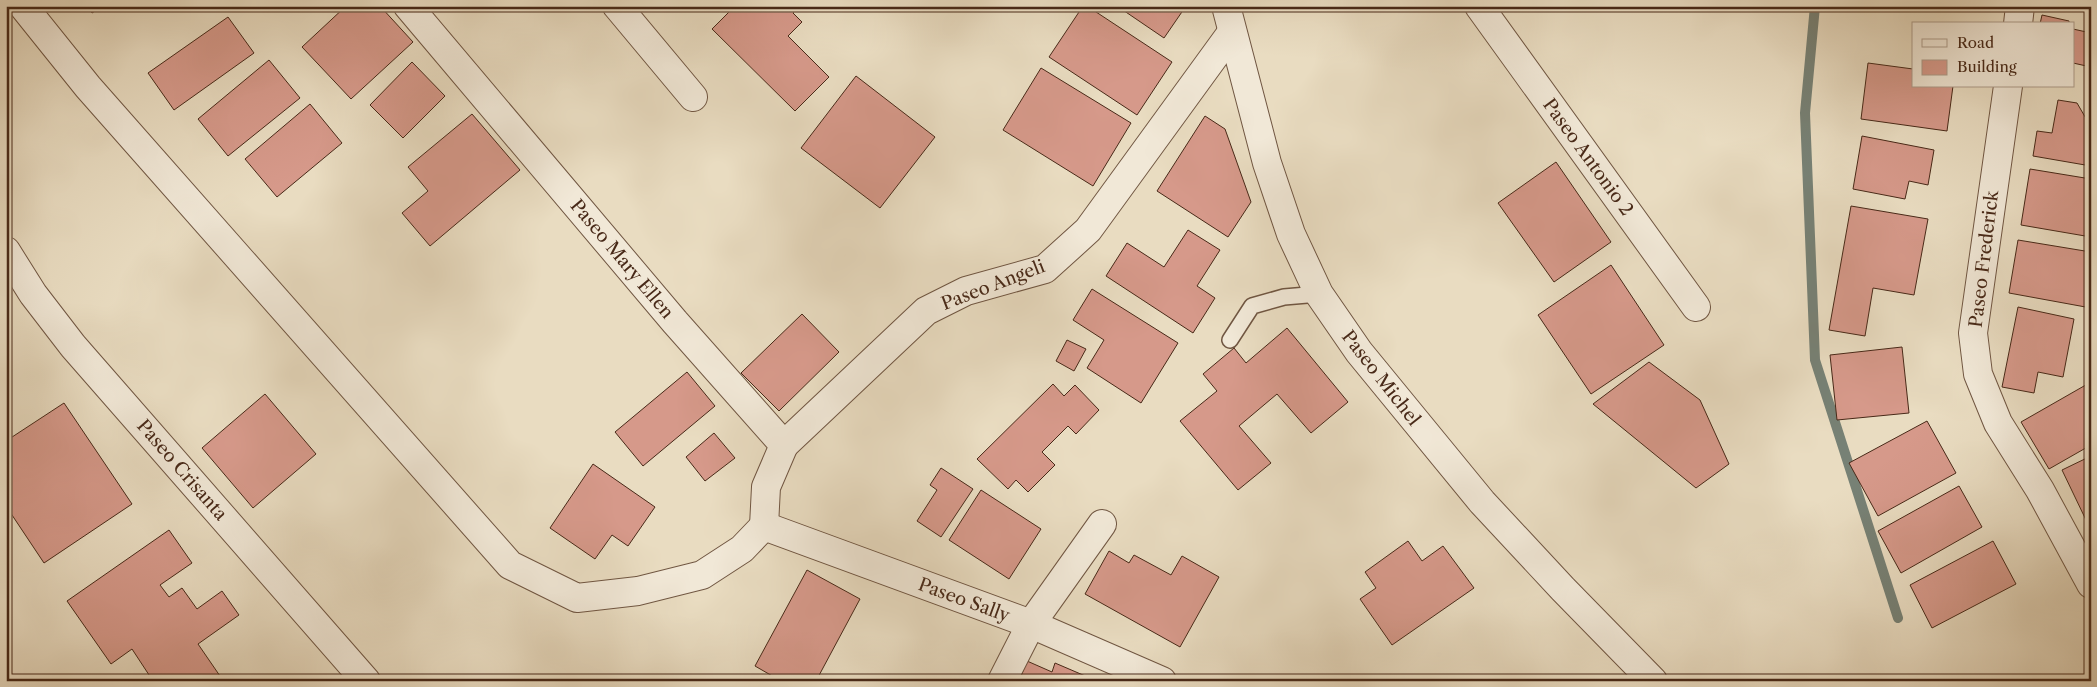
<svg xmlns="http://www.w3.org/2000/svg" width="2097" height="687" viewBox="0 0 2097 687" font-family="'Libre Caslon Text',serif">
<rect width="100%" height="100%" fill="#e9dcc1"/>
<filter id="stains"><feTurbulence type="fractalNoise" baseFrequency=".004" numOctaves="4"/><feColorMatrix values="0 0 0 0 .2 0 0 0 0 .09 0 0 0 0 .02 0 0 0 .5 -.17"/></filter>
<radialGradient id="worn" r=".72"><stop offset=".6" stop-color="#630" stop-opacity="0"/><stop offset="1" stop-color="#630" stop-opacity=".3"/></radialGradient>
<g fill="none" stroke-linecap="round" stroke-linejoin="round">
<path stroke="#778175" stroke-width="10" d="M1815 6 1805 113 1815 360 1898 618"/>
</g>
<g fill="#d6998a" stroke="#482918">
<path d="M87 6H103L92 13Z"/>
<path d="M346 6H380L413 42 351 99 302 47Z"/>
<path d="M735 6H799L793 13 802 22 788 36 829 77 795 111 712 29Z"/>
<path d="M1083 6H1087L1172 62 1137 115 1049 57Z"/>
<path d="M1117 6H1186L1164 38Z"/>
<path d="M2042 15 2069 21V24H2040Z"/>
<path d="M228 17 254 53 174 110 148 73Z"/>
<path d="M2073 29 2091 33V67L2073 63Z"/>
<path d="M269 60 300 98 228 156 198 119Z"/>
<path d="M412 62 445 96 403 138 370 105Z"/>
<path d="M1868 63 1913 69V86H1953L1947 131 1861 119Z"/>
<path d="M1041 68 1131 123 1093 186 1003 130Z"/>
<path d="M856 76 935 137 880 208 801 148Z"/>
<path d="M2058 100 2077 103 2091 127V166L2033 156 2037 131 2052 133Z"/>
<path d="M310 104 342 143 277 197 245 159Z"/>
<path d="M472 114 520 170 430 246 402 213 428 191 408 167Z"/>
<path d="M1205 116 1225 129 1251 202 1228 237 1157 191Z"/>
<path d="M1862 136 1934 150 1928 185 1909 181 1905 199 1853 189Z"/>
<path d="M1556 162 1611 242 1554 282 1498 203Z"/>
<path d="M2030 169 2091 179V237L2021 225Z"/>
<path d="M1851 206 1928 219 1914 295 1873 288 1865 336 1829 330Z"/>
<path d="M1188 230 1220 250 1197 286 1215 298 1193 333 1106 276 1127 243 1164 267Z"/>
<path d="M2018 240 2091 252V308L2009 293Z"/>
<path d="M1611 265 1664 345 1591 394 1538 315Z"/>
<path d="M1092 289 1178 343 1141 403 1087 368 1104 340 1073 320Z"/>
<path d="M2018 307 2074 319 2063 377 2038 372 2034 393 2002 387Z"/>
<path d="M802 314 839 352 779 411 741 373Z"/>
<path d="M1287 328 1348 402 1311 433 1277 394 1239 426 1271 463 1238 490 1180 421 1217 391 1203 374 1234 348 1246 363Z"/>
<path d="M1067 340 1086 349 1074 371 1056 361Z"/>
<path d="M1902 347 1909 413 1837 420 1830 355Z"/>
<path d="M1649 362 1700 400 1729 464 1696 488 1593 404Z"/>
<path d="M687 372 715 406 643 466 615 432Z"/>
<path d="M2091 382V445L2049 469 2021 422Z"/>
<path d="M1053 384 1064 396 1075 385 1099 410 1076 434 1068 426 1042 452 1055 465 1028 492 1016 480 1008 489 977 459Z"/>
<path d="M265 394 316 454 253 508 202 448Z"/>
<path d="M64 403 132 504 44 563 6 506V441Z"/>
<path d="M1927 421 1956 473 1878 516 1849 463Z"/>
<path d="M714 433 735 458 705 481 686 457Z"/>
<path d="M2091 456V518L2086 520 2062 470Z"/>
<path d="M593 464 655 507 628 546 612 535 595 559 550 528Z"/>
<path d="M941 468 973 489 941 537 917 521 937 490 930 485Z"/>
<path d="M1959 486 1982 527 1901 573 1878 531Z"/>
<path d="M981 490 1041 529 1009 579 949 540Z"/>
<path d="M169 530 192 563 160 585 169 597 182 588 197 609 222 591 239 615 198 644 220 676 214 681H153L132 649 111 664 67 601Z"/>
<path d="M1408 541 1422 561 1443 546 1474 588 1392 645 1360 599 1376 588 1365 572Z"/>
<path d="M1993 541 2016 584 1932 628 1910 585Z"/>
<path d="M1109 551 1129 563 1134 555 1171 575 1182 556 1219 577 1180 647 1085 594Z"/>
<path d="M807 570 860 599 816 681H781L755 666Z"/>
<path d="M1027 661 1052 672 1055 663 1097 681H1019Z"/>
<path d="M840 676 850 681H838Z"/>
</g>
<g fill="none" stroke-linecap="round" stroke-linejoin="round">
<g stroke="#705642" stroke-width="18">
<path id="service" d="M1230 340 1252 306 1284 297 1319 294"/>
</g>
<g stroke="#705642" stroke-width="30">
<g id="minor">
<path d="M23 6 88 87 510 565 577 598 638 591 702 575 742 549 764 526"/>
<path d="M408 6 675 322 784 445 766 487 764 526"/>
<path d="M617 6 693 97"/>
<path d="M1479 6 1696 307"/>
<path d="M2018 24 2020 6"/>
<path d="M2008 86 1973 333 1978 374 1998 423 2040 490 2091 584"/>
<path d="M6 251 33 294 73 346 366 681"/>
<path d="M784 445 926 311 966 291 1045 269 1088 230 1232 32"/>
<path d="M764 526 1031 624 1162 681"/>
<path d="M1002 681 1031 624 1102 524"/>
</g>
</g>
<g stroke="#705642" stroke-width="30">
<path id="tertiary" d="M1226 6 1267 163 1291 234 1319 294 1359 352 1482 502 1563 589 1653 681"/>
</g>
<use href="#service" stroke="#f1e8d7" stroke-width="15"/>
<use href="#minor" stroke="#f1e8d7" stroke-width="28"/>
<use href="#tertiary" stroke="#f1e8d7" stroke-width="28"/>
</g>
<g text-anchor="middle" stroke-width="4" stroke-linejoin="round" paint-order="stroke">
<g font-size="18" fill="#482918" stroke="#f1e8d7">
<text transform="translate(1588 157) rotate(54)" y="6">Paseo Antonio 2</text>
<text transform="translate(622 259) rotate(50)" y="6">Paseo Mary Ellen</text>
<text transform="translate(1984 259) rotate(-83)" y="6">Paseo Frederick</text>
<text transform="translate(993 285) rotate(-21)" y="6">Paseo Angeli</text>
<text transform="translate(1381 378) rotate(52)" y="6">Paseo Michel</text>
<text transform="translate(182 470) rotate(49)" y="6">Paseo Crisanta</text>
<text transform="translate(964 600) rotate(20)" y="6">Paseo Sally</text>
</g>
</g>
<rect width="2097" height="687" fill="none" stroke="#e9dcc1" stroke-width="25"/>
<rect x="8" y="8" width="2082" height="672" fill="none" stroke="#482918" stroke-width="2.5"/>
<rect x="12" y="12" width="2072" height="662" fill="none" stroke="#482918"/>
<rect x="1912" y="22" width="162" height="65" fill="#f1e8d7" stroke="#ad9c8b"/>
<rect x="1922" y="39" width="25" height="8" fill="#f1e8d7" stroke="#ad9c8b"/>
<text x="1957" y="48" font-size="15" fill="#482918">Road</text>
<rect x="1922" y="60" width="25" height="15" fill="#d6998a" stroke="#ad9c8b"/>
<text x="1957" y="72" font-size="15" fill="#482918">Building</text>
<rect width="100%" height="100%" filter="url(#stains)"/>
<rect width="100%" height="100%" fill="url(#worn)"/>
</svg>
